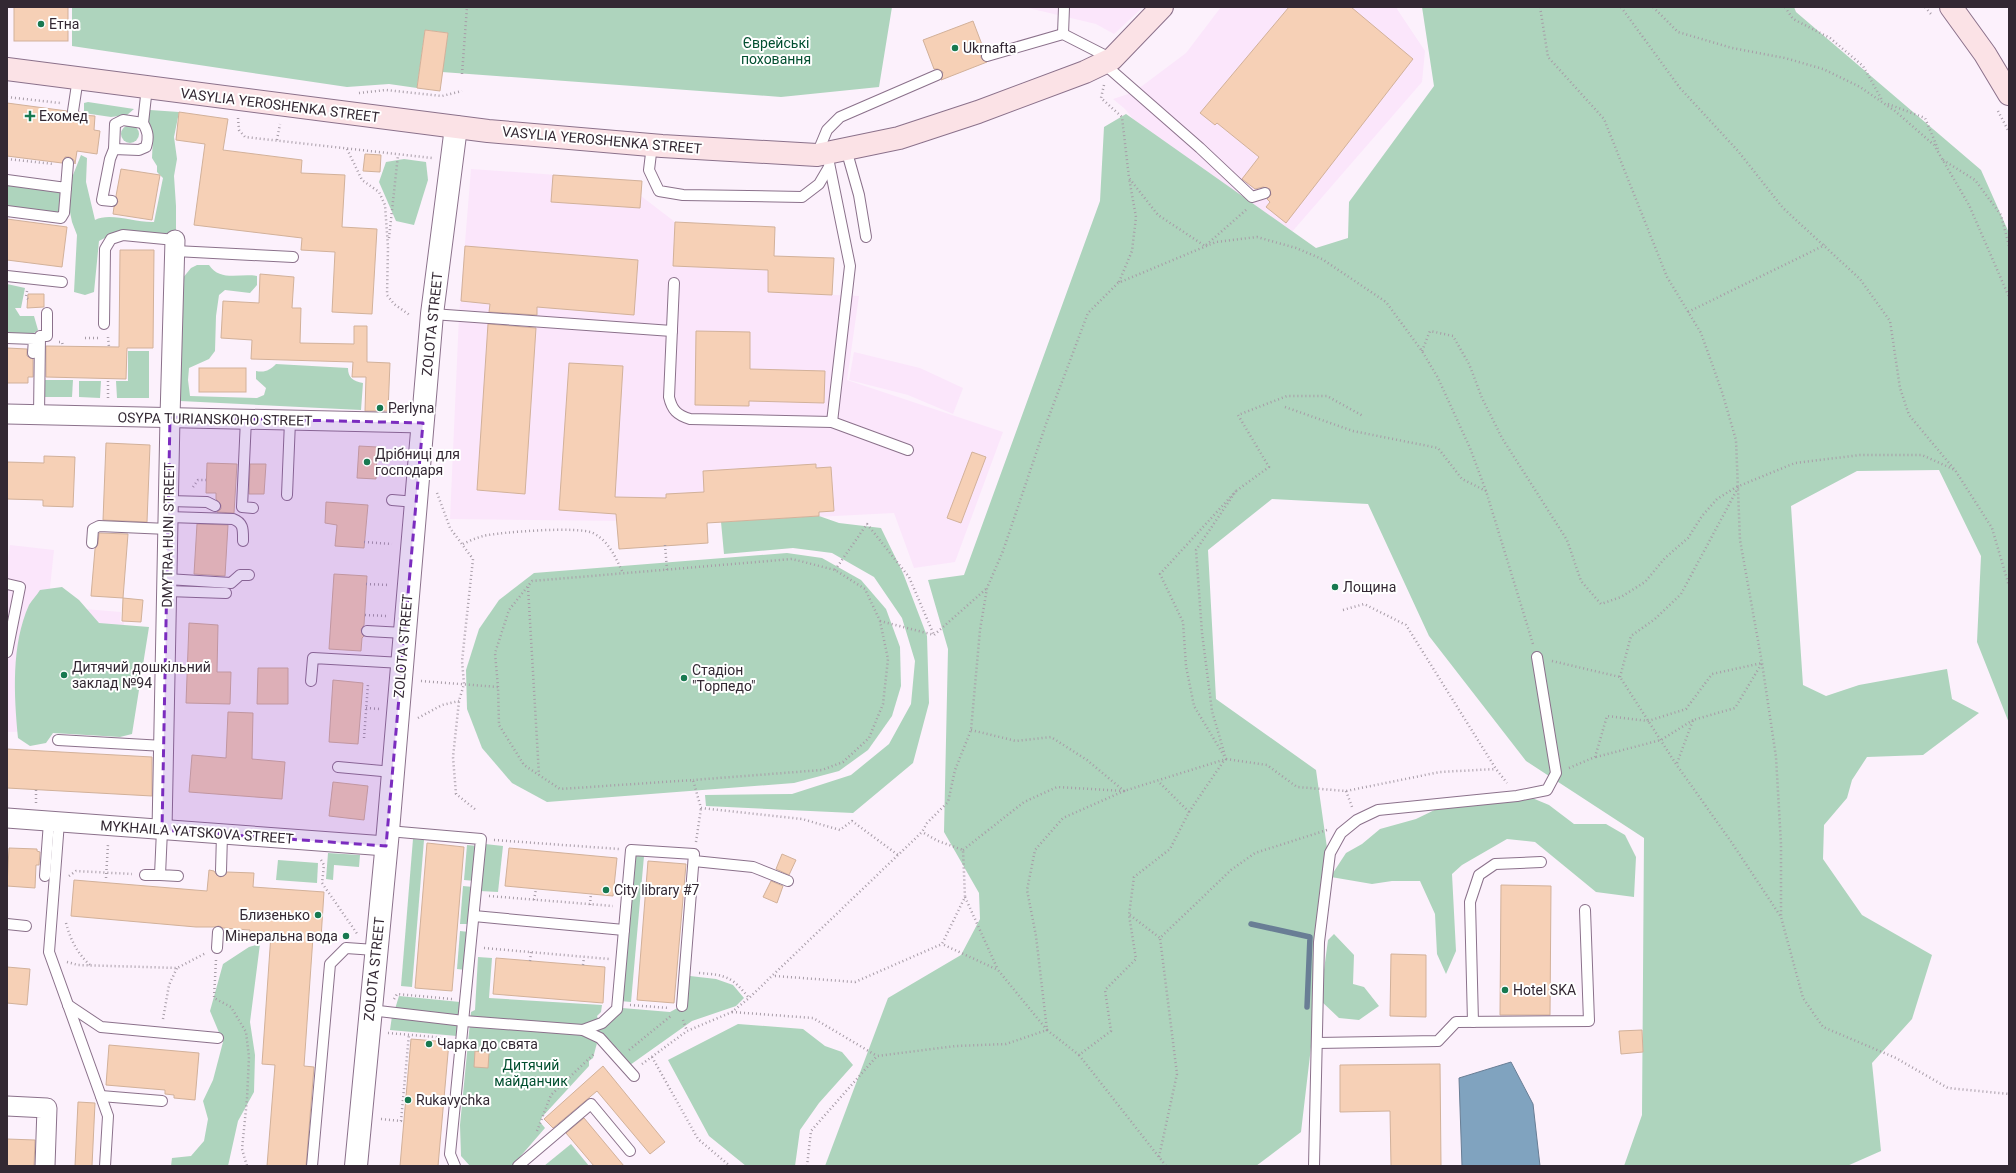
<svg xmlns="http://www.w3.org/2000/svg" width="2016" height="1173" viewBox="0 0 2016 1173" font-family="Roboto,sans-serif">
<rect width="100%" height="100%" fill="#fcf1fc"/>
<g fill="#fbe6fb">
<path d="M1024 7H1143L1114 34 1096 24Z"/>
<path d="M1221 7H1398L1397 9 1425 51 1422 82 1291 233 1166 160 1125 109 1113 99 1134 92 1186 53Z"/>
<path d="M471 169 642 181 641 196 675 222 768 270V292L859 296 847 380 1003 432 955 562 914 568 894 513 721 522 450 519 459 316Z"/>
<path d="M854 352 920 368 963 388 953 414 908 395 849 380Z"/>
<path d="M10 545 54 550 48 606 121 612 120 622H124L119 729 7 732V564Z"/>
</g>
<g fill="#aed4bd">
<path d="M72 7H892L879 87 781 97 442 72 448 33 425 30 417 88 389 84 347 87 72 46Z"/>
<path d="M1422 7H1794L1796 12 1981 170 2009 233V723L1977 642 1981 556 1939 470 1857 471 1791 506 1803 685 1826 696 1859 685 1947 669 1952 699 1979 713 1923 755 1867 757 1852 780 1847 798 1824 825 1823 859 1862 915 1932 955 1912 1019 1872 1063 1881 1151 1847 1166H1624L1642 1115 1644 838 1526 761 1429 636 1368 504 1272 499 1208 550 1216 699 1316 770 1331 876 1346 853 1362 844 1380 829 1416 819 1449 803 1525 795 1549 805 1574 824H1606L1625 835 1636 857 1634 897 1596 892 1535 842 1507 839 1462 865 1452 874 1456 951 1446 974 1437 954 1435 914 1420 881H1392L1372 884 1331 877 1301 1132 1256 1166H825L888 998 961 955 980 919 979 893 944 832 948 649 928 580 964 575 1100 201 1104 127 1126 114 1316 248 1348 238 1349 202 1434 86Z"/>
<path d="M88 102 134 109 127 115 111 117 84 113V103Z"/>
<path d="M150 110 179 112 174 137 177 159 174 176 176 206V234L116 232 99 241 94 292 85 295 74 292 77 235 72 222 68 202 71 180 81 155 87 158 86 182 95 220C110 212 136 223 154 222L163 178 157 172V166L152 158 153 135 148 121Z"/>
<circle cx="130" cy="134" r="9"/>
<path d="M404 159 426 162 428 180 414 225 396 221 379 182 386 162Z"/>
<path d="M7 180 66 188 64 213 7 211Z"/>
<path d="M197 265H209C220 282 240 273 257 276V285L250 293 225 290 219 295 216 316 215 351 209 359 189 368 188 380 190 396 257 398 264 395 266 388 256 379V371C265 373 270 370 276 364L348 368C348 378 353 381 363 383L361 410 180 401 182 279 191 268Z"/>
<path d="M7 284 25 288 21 308H15L20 316H34L38 330 29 337 7 335Z"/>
<path d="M128 351H149V398H117L116 381H128Z"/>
<path d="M44 380H73L72 397H44Z"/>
<path d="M79 381H101L100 398 79 397Z"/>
<path d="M819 516 839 523 881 528 903 573 927 636 929 703 913 763 853 813 706 806 705 795 792 794 851 775 889 744 911 704 915 661 902 618 874 577 832 553 793 548 724 554 721 522Z"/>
<path d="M787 553 822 558 861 580 886 609 900 647 901 686 892 716 868 750 839 771 794 783 547 802 512 783 482 748 467 709 466 670 479 629 499 600 534 573Z"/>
<path d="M62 587 79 600 99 623 149 627 132 734 120 737 53 733 46 743 30 746 18 738C14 695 11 645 29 605 32 600 37 595 40 590Z"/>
<path d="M413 839 424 840 412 987 401 986Z"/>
<path d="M485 844 503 846 498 892 480 891Z"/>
<path d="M467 845 478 846 475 881 464 880Z"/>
<path d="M328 853 360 855 359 867 334 865 333 880 326 879Z"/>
<path d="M633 855 644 856 631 1002 620 1001Z"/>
<path d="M278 860 318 863 317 883 276 880Z"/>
<path d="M463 886 473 887 470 924H460Z"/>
<path d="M460 931 469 932 466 970 457 969Z"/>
<path d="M1334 934 1354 955 1353 984 1364 987 1379 1006 1359 1020 1339 1018 1320 1000 1328 940Z"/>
<path d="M260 944 250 1022 255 1055 254 1092 238 1121 228 1166H171L172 1158 191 1156 204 1141 208 1119 203 1101 213 1080 223 1042 210 1011 223 964 249 947Z"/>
<path d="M478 957 492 958 489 998 602 1005 601 1012 597 1016 599 1022 622 1008 670 1012 685 1004 690 976 716 979 733 985 744 998 736 1006 692 1021 630 1065 618 1049 591 1030 597 1043 593 1058 589 1061V1066L542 1117 540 1122 545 1128 512 1166H470L461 1156 460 1125 471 1012 475 1010Z"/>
<path d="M399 996 460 1002 458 1015 395 1009Z"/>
<path d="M392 1016 458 1022 457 1036 390 1030Z"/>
<path d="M738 1024 803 1029 825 1046 842 1052 853 1065 819 1103 800 1130 795 1166H746L709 1136 668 1060Z"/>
<path d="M571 1144 589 1166H544Z"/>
</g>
<path fill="#80a3bf" stroke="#697e95" d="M1511 1062 1533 1104 1540 1166H1462L1459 1078Z"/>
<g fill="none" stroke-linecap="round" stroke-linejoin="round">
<path stroke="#697e95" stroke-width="5.5" d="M1251 924 1310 937 1307 1007"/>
</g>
<g fill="#f6d0b6" stroke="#d2b19a">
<rect x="14" y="7" width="54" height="34"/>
<path d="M1289 7H1351L1413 59 1286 223 1266 207 1270 202 1267 199 1271 195 1270 189 1263 187 1255 189 1242 179 1259 157 1217 123 1215 125 1200 113Z"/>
<path d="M973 21 984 50 981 54V58L987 62 941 80 943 72 938 69H934L923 40Z"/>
<path d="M425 30 448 33 440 91 417 88Z"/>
<path d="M7 103 67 111 69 116 72 117H76L79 112H81V115L95 116 94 130 100 131 97 154 77 151 75 164 74 160 69 157H65L62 163 7 156Z"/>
<path d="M179 112 228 119 223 150 302 160 301 173 345 175 342 227 377 229 372 314 332 312 335 252 301 250 302 238 194 225 205 144 176 140Z"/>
<path d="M365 154 381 155 380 172 363 171Z"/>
<path d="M121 169 160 175 152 220 113 214 114 207 118 202 116 196Z"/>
<path d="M553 175 642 181 640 208 551 202Z"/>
<path d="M7 219 67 227 62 267 7 260Z"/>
<path d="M675 222 775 227 774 256 834 258 832 295 768 292V270L673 266Z"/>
<path d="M465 246 638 260 634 315 537 307V315L489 312 490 304 461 301Z"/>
<path d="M120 250H154L153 348H127L126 379 46 377V346L119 347Z"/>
<path d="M260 274 294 277 292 308H301L300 343 354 344V326H367V362L390 363 388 411H365L366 377H352L353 362 251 359 252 340 221 338 223 301 259 303Z"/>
<path d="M28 294H44V307L27 308Z"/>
<path d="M488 324 536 328 525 494 477 490Z"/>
<path d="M696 331 750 332V369L825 371 824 403 749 401V406L695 405Z"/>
<path d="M7 348 27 349V356L33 359V377H28V383H7Z"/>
<path d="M569 363 623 366 615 497 666 498V494L704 492 703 471 816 464V468L831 467 834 511 819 512V516L707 523 708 543 619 549 616 514 559 510Z"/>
<rect x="199" y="368" width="47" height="24"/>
<path d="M106 443 150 445 147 522 103 520Z"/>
<path d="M359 446 377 447 376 479 357 478Z"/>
<path d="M972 452 986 457 961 523 947 518Z"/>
<path d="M44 456 75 457 73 507 43 506V500L7 499V462L44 463Z"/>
<path d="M207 463 237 464 234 513 217 512 221 509V505L216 499V493H206Z"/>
<path d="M250 464H266L264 494H249Z"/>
<path d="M326 502 368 505 364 548 335 546 337 525 325 523Z"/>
<path d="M197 524 228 525 225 576 194 574Z"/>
<path d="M99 533 128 534 123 598 91 596 95 549 98 544Z"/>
<path d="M334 574 367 576 364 625 361 630 364 636 362 638 361 651 329 649Z"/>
<path d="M123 598 143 600 141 622 122 621Z"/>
<path d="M189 623 218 625 217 672H231L230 704 186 703Z"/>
<path d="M258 668H288V704H257Z"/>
<path d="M333 680 363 683 358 744 329 742Z"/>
<path d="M228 712 253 713 252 759 285 762 282 799 189 792 192 755 226 758Z"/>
<path d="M7 749 152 757V796L7 788Z"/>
<path d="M333 782 368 786 364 820 329 816Z"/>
<path d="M427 843 464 847 452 991 415 988Z"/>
<path d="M9 848 37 849V851L40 852 39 865H36L35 888 7 886Z"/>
<path d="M509 848 617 858 613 896 505 886Z"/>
<path d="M782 854 796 860 789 875 776 869Z"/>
<path d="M648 861 686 864 674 1003 637 1000Z"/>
<path d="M209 870 214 871 216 874 220 877 224 876 227 872 254 873 253 887 324 892 321 938 313 937 304 1066 314 1067 306 1166H267L275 1065 262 1064 271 934 250 933V930L223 928 219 926 214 927H196L71 916 74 880 207 891Z"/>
<path d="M771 881 783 886 777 903 763 897Z"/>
<path d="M1501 885 1551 886 1550 1015H1500Z"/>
<path d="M1391 954 1426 955V1017L1390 1016Z"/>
<path d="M496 958 605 967 603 1003 493 994Z"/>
<path d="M7 967 30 969 27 1005 7 1003Z"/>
<path d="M1642 1030 1643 1052 1621 1054 1619 1031Z"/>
<path d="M411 1039 449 1042 438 1166H400Z"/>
<path d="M109 1045 199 1053 195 1100 174 1098V1095L165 1094V1090L106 1085Z"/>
<path d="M475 1051 489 1053 488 1068 474 1067Z"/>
<path d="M1440 1064 1441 1166H1391L1390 1111 1340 1112V1065Z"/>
<path d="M603 1066 665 1142 650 1154 597 1091 553 1128 544 1119Z"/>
<path d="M78 1102 95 1103 92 1166H75Z"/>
<path d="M584 1118 624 1166H594L566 1133Z"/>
<path d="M7 1139 35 1140 34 1166H7Z"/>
</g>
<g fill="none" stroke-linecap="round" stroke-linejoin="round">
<g stroke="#8b718b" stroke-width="12">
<g id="service">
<path d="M1063 34 1064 7"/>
<path d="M987 56 1063 34 1112 59"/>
<path d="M1103 63 1200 148 1252 197 1265 193"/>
<path d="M73 111 78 78"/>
<path d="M652 145 649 170 659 191 683 195 802 197 819 184 829 167"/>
<path d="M114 149 115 124 123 120 143 123"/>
<path d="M846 149 859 195 866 237"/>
<path d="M817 154 827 130 840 117 937 75"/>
<path d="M7 180 66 188 68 163"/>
<path d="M112 201 102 200 110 159 114 149 139 150 146 147C149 137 148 132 143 123L147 87"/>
<path d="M7 211 61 218 64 213 66 188"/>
<path d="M175 251 293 257"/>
<path d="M7 276 62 282"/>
<path d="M674 283 669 397C672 410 677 415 690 419L832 422 850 266 827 153"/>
<path d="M432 314 672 331"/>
<path d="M104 324 105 249 111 239 123 235 175 240"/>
<path d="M7 338 34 339 33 353"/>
<path d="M39 415 40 336H47V313"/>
<path d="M246 419 242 507 253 508"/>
<path d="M832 422 908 450"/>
<path d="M287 495 290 421"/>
<path d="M392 500 416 502"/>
<path d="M169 501 207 502 215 506"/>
<path d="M168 517 233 519C244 523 243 530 243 541"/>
<path d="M92 543 93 529 99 526 168 529"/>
<path d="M167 579 231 583 240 575H249"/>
<path d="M7 584 20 587 7 652"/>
<path d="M167 591 226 593"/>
<path d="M367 631 404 633"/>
<path d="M311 681 313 658 402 663"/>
<path d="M58 740 164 746"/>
<path d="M338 767 393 772"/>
<path d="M59 822 49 952 108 1116 105 1166"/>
<path d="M162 830 160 875 178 876"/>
<path d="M388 831 481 839 450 1154 455 1166"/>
<path d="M694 861 753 867 788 881"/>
<path d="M221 871 222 834"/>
<path d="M145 875H160"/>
<path d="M45 876 49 822"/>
<path d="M474 916 624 930"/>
<path d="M7 924 26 926"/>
<path d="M217 948 218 932"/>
<path d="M68 1005 101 1027 218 1038"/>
<path d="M370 1010 464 1021 583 1030 600 1038 634 1076"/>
<path d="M1473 1022 1470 902 1479 875 1495 864 1541 862"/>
<path d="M583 1030 602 1023 617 1009 631 850 694 854 682 1006"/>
<path d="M1317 1043 1438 1041 1456 1022 1589 1021 1585 910"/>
<path d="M101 1096 162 1101"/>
<path d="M312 1166 330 964 346 948 375 950"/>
<path d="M518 1166 591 1104 630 1151"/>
<path d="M1314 1166 1319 942 1330 853 1341 833 1357 820 1378 810 1517 796 1547 790 1556 773 1537 657"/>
</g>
</g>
<g stroke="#8b718b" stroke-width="21">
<g id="minor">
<path d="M7 414 423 423"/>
<path d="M7 818 386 846"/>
<path d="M162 830 170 417 175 240"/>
<path d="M7 1106 47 1108 45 1166"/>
</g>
</g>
<g stroke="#8b718b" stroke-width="24">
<path id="tertiary" d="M356 1166 388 831 432 314 456 127"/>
</g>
<g stroke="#8b718b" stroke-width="24">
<g id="secondary">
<path d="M1951 7 1985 54 2009 94"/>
<path d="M7 69 488 131 662 146 817 155 899 138 978 112 1085 72 1112 59 1162 7"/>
</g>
</g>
<g stroke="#a79ca7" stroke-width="2.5" stroke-dasharray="1 3" stroke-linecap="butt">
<path d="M1540 7 1548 57 1604 119 1667 277 1701 333 1722 392 1736 440 1740 540 1762 663 1776 757 1781 844V916"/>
<path d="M1621 7 1680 88 1738 151 1783 208 1860 279 1890 321 1900 388 1909 415 1954 469"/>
<path d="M1653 7 1678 32 1732 48 1785 58 1823 69 1860 87 1895 111 1934 145 1969 205 2009 297"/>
<path d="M1785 7 1793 19 1830 38 1863 66 1882 100"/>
<path d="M1925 7 1931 14"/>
<path d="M462 74 467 7"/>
<path d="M1104 85 1101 98 1122 117 1129 178 1158 215 1205 246 1247 209"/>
<path d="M359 93 386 90 442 96 462 91"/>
<path d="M7 97 60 103"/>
<path d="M1888 104 1925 118 1938 149"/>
<path d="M1998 111 2009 132"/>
<path d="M238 118 239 130 245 137 432 158"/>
<path d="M277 140 280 124"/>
<path d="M347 149 362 180 379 192 385 205 388 247 387 295 394 304 411 316"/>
<path d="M7 159 54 164"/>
<path d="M1943 160 1975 180 2001 215 2009 246"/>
<path d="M389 238 398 155"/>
<path d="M1119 282 1132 251 1136 217 1129 178"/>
<path d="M27 291 26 297 28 299"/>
<path d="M1688 312 1825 245"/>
<path d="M108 337 109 347"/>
<path d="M85 338H101"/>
<path d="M59 342H62L63 346"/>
<path d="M1422 351 1430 331 1453 336 1469 364 1482 398 1502 438 1567 540 1581 581 1601 604 1621 597 1645 582 1665 558 1688 538 1702 516 1717 499 1738 486"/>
<path d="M108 398V378"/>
<path d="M1285 407 1353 431 1438 448 1462 479 1486 491"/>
<path d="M193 487 198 480H206"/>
<path d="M1236 491 1160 574 1183 622 1186 666 1194 706 1226 759 1212 711 1202 633 1196 550 1236 491 1269 467 1238 415 1287 396H1327L1363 416"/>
<path d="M437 493 450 528 473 559 462 661 464 684 459 701 453 757 456 794 476 810"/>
<path d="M364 542 392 544"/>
<path d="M463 544C469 541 476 538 483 536 500 532 579 526 593 533 610 542 615 557 623 573"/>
<path d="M665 545 667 570"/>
<path d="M835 570 867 524 909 577 934 635"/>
<path d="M366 584 389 585"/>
<path d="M528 587 539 775"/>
<path d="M1343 610 1364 604 1406 625 1496 769 1507 783"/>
<path d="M365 615 387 616"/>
<path d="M880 621 934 635 986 589"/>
<path d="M1552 661 1620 677 1676 764 1732 843 1781 917 1803 998 1823 1027 1896 1058 1948 1088 2009 1094"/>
<path d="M1620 677 1631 636 1655 619 1681 594 1739 486 1795 463 1860 455H1922L1955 470 1992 528 2009 586"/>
<path d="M421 681 498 687 499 725 524 765 560 789 693 780 701 808 802 819 840 830 852 821 898 855"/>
<path d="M498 687 495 653 509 610 532 581 792 559 835 570 865 589 880 621 888 659 883 704 869 738 843 762 822 770 693 780"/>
<path d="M366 708 380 709"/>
<path d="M418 718 442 705 459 701"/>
<path d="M971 730 1016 741 1051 737 1087 760 1124 791 1063 818 1035 850 1027 890 1036 936 1047 1030 1079 1055 1111 1031 1105 990 1136 959 1129 915 1134 877 1170 849 1189 812 1158 781"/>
<path d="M364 738 368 684"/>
<path d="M1596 757 1661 740 1693 720"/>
<path d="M1677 763 1693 720 1735 708 1762 663"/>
<path d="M1569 768 1595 757 1607 716 1648 721 1686 709 1712 674 1762 663"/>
<path d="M1346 791 1352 807"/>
<path d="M36 803V789"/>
<path d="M1189 812 1225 759"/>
<path d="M494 840 619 849"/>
<path d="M696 842 701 808"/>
<path d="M963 850 1024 802 1057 787 1124 791 1226 759 1267 765 1297 787 1346 791 1440 772 1496 769"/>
<path d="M321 860 324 865 322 883 358 935"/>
<path d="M69 876 76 871 132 874"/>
<path d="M106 878 108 844"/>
<path d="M489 896 613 906"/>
<path d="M965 897 998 970"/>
<path d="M534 900 536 889"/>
<path d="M590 905 591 893"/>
<path d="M1130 915 1160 938 1231 870 1255 853 1327 830"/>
<path d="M66 923C71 941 77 953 91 966"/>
<path d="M484 948 609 959"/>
<path d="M216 960 214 998 231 1007 246 1032 249 1057 247 1099 242 1149 247 1166"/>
<path d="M530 961 531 952"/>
<path d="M67 962 78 965 177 968 206 953"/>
<path d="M583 965 584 957"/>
<path d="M699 973C727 975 732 977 749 998"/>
<path d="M775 976 855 982 942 944 965 897 963 850 938 841 922 832"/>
<path d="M394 999 397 994 452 999"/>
<path d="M630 1005 669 1008"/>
<path d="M732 1012 813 1018 877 1056"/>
<path d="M163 1019 169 985 177 968"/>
<path d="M683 1020 687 1031"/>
<path d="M388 1033 447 1038"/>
<path d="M629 1050 672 1015"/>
<path d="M1079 1055 1166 1166"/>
<path d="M652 1057 698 1139 730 1166"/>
<path d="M642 1064 687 1031 732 1012 749 998 922 832 927 823 948 802 955 770 971 730 980 630 987 588 1003 551 1046 424 1088 313 1118 283 1216 242 1257 237 1296 248 1322 259 1386 302 1422 351 1438 378 1470 448 1486 491 1533 644"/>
<path d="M381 1119 401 1121 409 1034"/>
<path d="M537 1131 551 1095 595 1053"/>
<path d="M1159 1157 1177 1074 1160 938"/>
<path d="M807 1166 811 1131 877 1056 956 1046 1006 1044 1047 1030 998 970 942 944"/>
</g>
<use href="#service" stroke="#fff" stroke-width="10"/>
<use href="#minor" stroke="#fff" stroke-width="19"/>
<use href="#tertiary" stroke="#fff" stroke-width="22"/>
<use href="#secondary" stroke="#fbe2e6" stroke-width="22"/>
</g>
<path fill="#7b2cbf" fill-opacity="0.2" stroke="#7b2cbf" stroke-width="3" stroke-dasharray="8 5" stroke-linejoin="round" d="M170 417 423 423 386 846 162 830Z"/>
<g fill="#187950" stroke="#fff" stroke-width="1.5">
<circle cx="41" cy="24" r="4"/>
<circle cx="955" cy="48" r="4"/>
<path d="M28 110h4v4h4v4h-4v4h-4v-4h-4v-4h4z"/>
<circle cx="380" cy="408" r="4"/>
<circle cx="367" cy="462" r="4"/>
<circle cx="1335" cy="587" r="4"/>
<circle cx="64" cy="675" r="4"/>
<circle cx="684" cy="678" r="4"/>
<circle cx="606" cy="890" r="4"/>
<circle cx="318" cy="915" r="4"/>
<circle cx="346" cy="936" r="4"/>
<circle cx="1505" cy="990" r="4"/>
<circle cx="429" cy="1044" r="4"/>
<circle cx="408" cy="1100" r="4"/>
</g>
<g text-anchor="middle" stroke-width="4" stroke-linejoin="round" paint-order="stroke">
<g font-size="14" fill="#332833" stroke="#fff" text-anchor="start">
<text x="49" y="29">Етна</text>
<text x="963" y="53">Ukrnafta</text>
<text x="39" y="121">Ехомед</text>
<text x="388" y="413">Perlyna</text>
<text x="375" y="459">Дрібниці для<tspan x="375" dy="16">господаря</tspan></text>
<text x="1343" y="592">Лощина</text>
<text x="72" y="672">Дитячий дошкільний<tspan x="72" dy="16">заклад №94</tspan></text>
<text x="692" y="675">Стадіон<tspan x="692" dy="16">"Торпедо"</tspan></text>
<text x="614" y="895">City library #7</text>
<text x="310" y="920" text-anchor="end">Близенько</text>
<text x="338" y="941" text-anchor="end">Мінеральна вода</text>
<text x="1513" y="995">Hotel SKA</text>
<text x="437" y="1049">Чарка до свята</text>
<text x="416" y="1105">Rukavychka</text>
</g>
<g font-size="14" fill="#024f30" stroke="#fff">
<text x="776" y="48">Єврейські<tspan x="776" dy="16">поховання</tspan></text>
<text x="531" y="1070">Дитячий<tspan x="531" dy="16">майданчик</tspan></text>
</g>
<g font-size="14" fill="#332833" stroke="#fff">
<text transform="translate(280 105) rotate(7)" y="5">VASYLIA YEROSHENKA STREET</text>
<text transform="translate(602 140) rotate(5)" y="5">VASYLIA YEROSHENKA STREET</text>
<text transform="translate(432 324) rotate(-84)" y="5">ZOLOTA STREET</text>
<text transform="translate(215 419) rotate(1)" y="5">OSYPA TURIANSKOHO STREET</text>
<text transform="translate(168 535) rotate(-89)" y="5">DMYTRA HUNI STREET</text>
<text transform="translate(403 646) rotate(-85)" y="5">ZOLOTA STREET</text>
<text transform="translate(197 832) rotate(4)" y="5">MYKHAILA YATSKOVA STREET</text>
<text transform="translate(374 969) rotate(-84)" y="5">ZOLOTA STREET</text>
</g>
</g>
<rect width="2016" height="1173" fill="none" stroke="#332833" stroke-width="16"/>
</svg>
